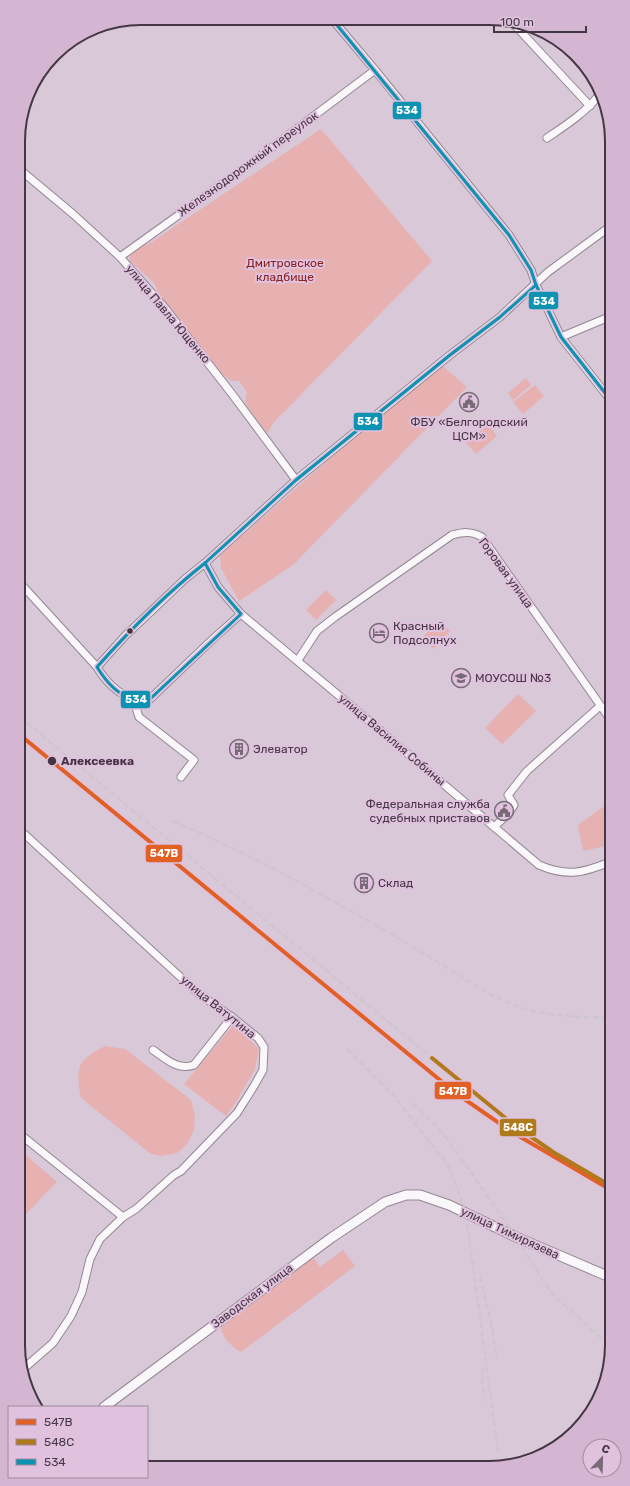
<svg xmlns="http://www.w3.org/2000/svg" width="630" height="1486" viewBox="0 0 630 1486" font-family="Rubik,sans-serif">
<rect width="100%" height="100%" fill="#d9c8d8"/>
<g fill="#e7b0b1">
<path d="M321 129 432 261 275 421 267 433 247 406 245 402 247 393 239 381H231L223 375 159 294 154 283 130 261C128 252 139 247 145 242L147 245Z"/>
<path d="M439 363 467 387 293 565 239 601 221 568 220 556 236 541Z"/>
<path d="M526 378 531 385 513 400 508 393Z"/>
<path d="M535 385 544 396 523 414 513 402Z"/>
<path d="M488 425 497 436 476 454 466 442Z"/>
<path d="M326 590 336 600 316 620 306 610Z"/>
<path d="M438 621 450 631 434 649 422 638Z"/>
<path d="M518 694 536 711 502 744 485 728Z"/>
<path d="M610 802V845L583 851 578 825Z"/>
<path d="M234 1024 259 1049 255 1069 236 1102 226 1116 184 1084Z"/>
<path d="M105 1046 125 1049 191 1100 195 1116 194 1130 187 1144 177 1153 162 1156 151 1154 81 1098C75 1067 77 1061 105 1046Z"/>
<path d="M21 1151 57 1182 22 1218Z"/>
<path d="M343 1250 355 1266 241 1352C231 1347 221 1336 220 1324L313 1257 320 1267Z"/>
</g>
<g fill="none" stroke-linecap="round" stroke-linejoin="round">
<g stroke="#938793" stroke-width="9">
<g id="minor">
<path d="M332 19 375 70 509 235 531 270 536 285 561 337 609 398"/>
<path d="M510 20 590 106"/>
<path d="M547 138C566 125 585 113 599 95"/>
<path d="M18 168 73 214 120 257 165 308 232 394 296 480"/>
<path d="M120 257 254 161 375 70"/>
<path d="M561 337 609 317"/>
<path d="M205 563 218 587 241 614 337 694 539 865C567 877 583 873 610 862"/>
<path d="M20 583 97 667"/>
<path d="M241 614 215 637 149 700C144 699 138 700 133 699 118 694 105 681 97 667L125 636 185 579 205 563 296 480 450 355 500 317 548 272 608 228"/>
<path d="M298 660 317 631 335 617 452 535C464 532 471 531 482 537L610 719"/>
<path d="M133 699 139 717 194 760 181 777"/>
<path d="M494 827 509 813 514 805 508 795 527 771 600 706"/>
<path d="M20 830 199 994 232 1017 258 1038 264 1047 263 1070 254 1086 237 1113 181 1171 174 1175 136 1209 123 1217 100 1239 90 1259 82 1292 71 1316 53 1343 22 1370"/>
<path d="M153 1050C166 1059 178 1071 194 1065L232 1017"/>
<path d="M21 1135 123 1217"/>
</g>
</g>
<g stroke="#938793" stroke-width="11">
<path id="major" d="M104 1407 331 1238 385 1202 406 1195H420L449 1205 516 1237 612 1278"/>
</g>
<use href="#minor" stroke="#f9f7f9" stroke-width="7"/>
<use href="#major" stroke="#f9f7f9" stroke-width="9"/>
<g stroke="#cbc6cb" stroke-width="2" stroke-dasharray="6 3" stroke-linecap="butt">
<path d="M20 717 432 1058"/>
<path d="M173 821C229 845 282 872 335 902 369 921 403 941 436 961 469 981 494 1001 533 1011 558 1017 585 1017 611 1017"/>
<path d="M347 1049 394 1096 447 1164 454 1179 465 1212 469 1236 498 1452"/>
<path d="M413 1103 437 1126 458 1154 509 1227 552 1294 600 1337 612 1344"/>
<path d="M480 1277 491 1322 497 1359"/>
<path d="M483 1369 482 1381 485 1401"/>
</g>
<g stroke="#e0c1de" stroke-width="6">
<g id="bus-1">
<path d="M332 19 509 235 531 270 536 285 561 337 609 398"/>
<path d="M205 563 218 587 241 614 149 700C144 699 138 700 133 699 117 695 105 680 97 667 130 630 166 594 205 563Z"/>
<path d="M205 563 296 480 450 355 500 317 536 285"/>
</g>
</g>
<use href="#bus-1" stroke="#0e92b2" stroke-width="3"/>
<g stroke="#e0c1de" stroke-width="7">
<path id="rail-1" d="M20 735 457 1094 512 1132 611 1190"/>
</g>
<g stroke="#e0c1de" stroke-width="7">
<path id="rail-2" d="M432 1058 514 1125 553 1152 611 1186"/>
</g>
<use href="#rail-1" stroke="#e16025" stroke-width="4"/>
<use href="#rail-2" stroke="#af7a1b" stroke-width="4"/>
</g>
<defs>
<g id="civic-ring" transform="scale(1)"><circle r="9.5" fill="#e0c1de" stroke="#786a77" stroke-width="1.5"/><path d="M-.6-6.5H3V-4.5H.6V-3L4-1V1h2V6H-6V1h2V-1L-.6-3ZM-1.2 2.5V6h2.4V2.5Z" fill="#786a77"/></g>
<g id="hotel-ring" transform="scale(1)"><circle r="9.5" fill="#e0c1de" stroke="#786a77" stroke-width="1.5"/><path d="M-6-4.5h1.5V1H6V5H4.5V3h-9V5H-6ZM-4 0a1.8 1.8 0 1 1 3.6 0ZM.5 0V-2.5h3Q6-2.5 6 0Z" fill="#786a77"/></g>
<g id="school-ring" transform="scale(1)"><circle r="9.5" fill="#e0c1de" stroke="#786a77" stroke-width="1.5"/><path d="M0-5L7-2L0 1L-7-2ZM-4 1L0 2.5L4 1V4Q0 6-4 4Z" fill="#786a77"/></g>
<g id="building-ring" transform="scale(1)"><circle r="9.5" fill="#e0c1de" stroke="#786a77" stroke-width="1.5"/><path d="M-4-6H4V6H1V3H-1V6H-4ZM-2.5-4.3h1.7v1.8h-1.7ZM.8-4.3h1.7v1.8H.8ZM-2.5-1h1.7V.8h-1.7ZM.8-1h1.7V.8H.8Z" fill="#786a77"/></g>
</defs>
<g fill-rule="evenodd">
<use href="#civic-ring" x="469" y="402"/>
<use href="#hotel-ring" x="379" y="633"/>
<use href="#school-ring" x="461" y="678"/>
<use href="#building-ring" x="239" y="749"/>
<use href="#civic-ring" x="504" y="811"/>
<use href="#building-ring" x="364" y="883"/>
</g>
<g fill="#443743" stroke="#e0c1de" stroke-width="1.5">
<circle cx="130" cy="631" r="3.5"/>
<circle cx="52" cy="761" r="5"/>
</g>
<g text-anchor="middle" stroke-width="4" stroke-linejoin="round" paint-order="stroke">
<g font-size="12" fill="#443743" stroke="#e0c1de">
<text transform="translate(248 164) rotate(-36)" y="4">Железнодорожный переулок</text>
<text transform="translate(168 314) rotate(50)" y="4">улица Павла Ющенко</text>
<text transform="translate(506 573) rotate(54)" y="4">Горовая улица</text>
<text transform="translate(392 740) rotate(40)" y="4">улица Василия Собины</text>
<text transform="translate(218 1007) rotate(39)" y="4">улица Ватутина</text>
<text transform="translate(510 1233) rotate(25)" y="4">улица Тимирязева</text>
<text transform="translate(252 1296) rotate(-37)" y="4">Заводская улица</text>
</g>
<g font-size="12" fill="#8a221d" stroke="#e0c1de">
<text x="285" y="267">Дмитровское<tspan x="285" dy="14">кладбище</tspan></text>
</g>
<g font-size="12" fill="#443743" stroke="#e0c1de" text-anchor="start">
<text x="469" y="426" text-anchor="middle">ФБУ «Белгородский<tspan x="469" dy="14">ЦСМ»</tspan></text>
<text x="393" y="630">Красный<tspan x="393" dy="14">Подсолнух</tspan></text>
<text x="475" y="682">МОУСОШ №3</text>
<text x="253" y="753">Элеватор</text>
<text x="490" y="808" text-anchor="end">Федеральная служба<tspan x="490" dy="14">судебных приставов</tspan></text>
<text x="378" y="887">Склад</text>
</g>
<g font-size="12" font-weight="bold" fill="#443743" stroke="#e0c1de" text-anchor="start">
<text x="61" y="765">Алексеевка</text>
</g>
</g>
<path d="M0 0H630V1486H0ZM141 25H489A116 116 0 0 1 605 141V1345A116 116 0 0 1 489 1461H141A116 116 0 0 1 25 1345V141A116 116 0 0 1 141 25Z" fill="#d4b6d2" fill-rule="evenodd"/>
<path fill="none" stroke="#443743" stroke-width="2" d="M141 25H489A116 116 0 0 1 605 141V1345A116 116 0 0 1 489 1461H141A116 116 0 0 1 25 1345V141A116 116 0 0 1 141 25Z"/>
<g stroke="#e0c1de" stroke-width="1.5">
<rect x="392" y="101" width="30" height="19" rx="4" fill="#0e92b2"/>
<rect x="528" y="291" width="31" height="19" rx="4" fill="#0e92b2"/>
<rect x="353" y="412" width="30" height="19" rx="4" fill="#0e92b2"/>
<rect x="120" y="690" width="31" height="19" rx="4" fill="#0e92b2"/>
<rect x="145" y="844" width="38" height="19" rx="4" fill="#e16025"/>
<rect x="434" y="1081" width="38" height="19" rx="4" fill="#e16025"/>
<rect x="499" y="1118" width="38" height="19" rx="4" fill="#af7a1b"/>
</g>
<g font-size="11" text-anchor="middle" font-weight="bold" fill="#fff">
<text x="407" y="114">534</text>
<text x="544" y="305">534</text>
<text x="368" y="425">534</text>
<text x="136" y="703">534</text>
<text x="164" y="857">547В</text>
<text x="453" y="1095">547В</text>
<text x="518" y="1131">548С</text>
</g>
<rect x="8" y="1406" width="140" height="72" fill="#e0c1de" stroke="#a28aa0"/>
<rect x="16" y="1419" width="20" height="6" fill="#e16025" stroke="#a28aa0"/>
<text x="44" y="1426" font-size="12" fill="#443743">547В</text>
<rect x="16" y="1439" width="20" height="6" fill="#af7a1b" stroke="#a28aa0"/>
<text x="44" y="1446" font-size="12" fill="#443743">548С</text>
<rect x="16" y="1459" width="20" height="6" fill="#0e92b2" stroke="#a28aa0"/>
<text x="44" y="1466" font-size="12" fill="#443743">534</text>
<g transform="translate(602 1458) rotate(23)"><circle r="19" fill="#e0c1de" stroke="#a28aa0"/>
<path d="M0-3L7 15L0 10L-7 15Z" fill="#786a77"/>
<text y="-6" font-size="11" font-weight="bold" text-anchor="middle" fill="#443743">С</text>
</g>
<path d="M494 26v6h92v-6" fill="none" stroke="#443743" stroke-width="2"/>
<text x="500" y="26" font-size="12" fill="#443743" stroke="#e0c1de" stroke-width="3" paint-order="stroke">100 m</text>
</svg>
